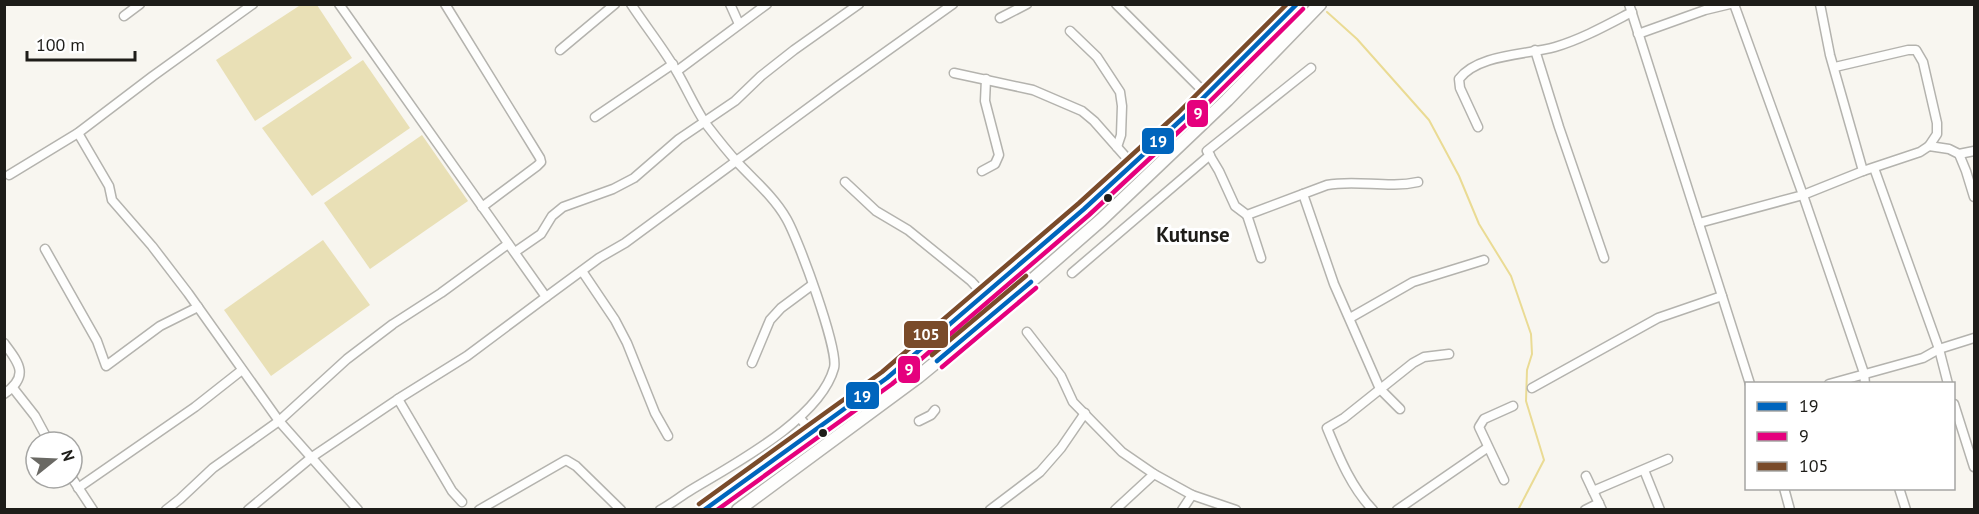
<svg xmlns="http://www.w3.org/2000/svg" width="1979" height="514" viewBox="0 0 1979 514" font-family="'PT Sans',sans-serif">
<rect width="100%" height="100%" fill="#f8f6f0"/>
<g fill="#e9e0b6">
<path d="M302 4 317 5 352 58 255 121 216 60Z"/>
<path d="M363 60 410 128 312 196 262 128Z"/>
<path d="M422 135 468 201 370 269 324 203Z"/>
<path d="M323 240 370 305 271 376 224 310Z"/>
</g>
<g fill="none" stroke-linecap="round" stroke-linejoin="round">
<path stroke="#eadb94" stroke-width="2" d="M1327 12 1357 39 1429 120 1459 176 1479 224 1511 276 1531 334 1532 354 1527 370 1526 401 1544 460 1518 510"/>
<g stroke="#b4b3ae" stroke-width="11">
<g id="minor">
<path d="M445 4 540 158 541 162 537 166 482 207"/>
<path d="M631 4C646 27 664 49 677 72 687 89 695 108 706 124 716 137 727 151 738 163 754 180 774 197 786 218 798 238 839 350 834 368 820 419 734 464 691 490 681 496 671 504 660 510"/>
<path d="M730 4 739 24"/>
<path d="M1116 4 1207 95"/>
<path d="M1629 4 1750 384"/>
<path d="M1734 4 1803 195 1864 373 1865 384"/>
<path d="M1820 4 1830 55 1863 171"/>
<path d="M124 16 140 4"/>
<path d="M1000 18 1027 4"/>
<path d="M1070 31 1097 57 1120 92 1122 106 1121 135 1117 147"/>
<path d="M1638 34 1705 10 1730 4"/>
<path d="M560 50 615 4"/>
<path d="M1535 50 1559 127 1604 258"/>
<path d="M1835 67 1908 50H1916L1923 62 1937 123V134L1929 146"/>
<path d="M1311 68 1207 151 1219 171 1235 206 1247 215 1327 185C1357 179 1387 189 1418 182"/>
<path d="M677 71 767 4"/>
<path d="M954 73 1033 90 1082 111 1094 121 1132 164"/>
<path d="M595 117 673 64"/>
<path d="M1478 127 1460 88 1459 79C1478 54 1526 55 1555 47 1582 39 1607 25 1632 12"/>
<path d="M78 133 109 186 112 200 152 246 188 293 279 421 358 510"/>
<path d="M1959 154 1974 151"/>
<path d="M1874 168 1939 349 1948 384"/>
<path d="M982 171 995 164 999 155 985 101 986 79"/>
<path d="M9 175 78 133 153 76 253 4"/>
<path d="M845 182 876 211 908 230 971 281 983 294"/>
<path d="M1303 194 1334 284 1380 389 1400 409"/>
<path d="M1247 215 1261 258"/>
<path d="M1699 223 1803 195 1863 171 1920 152 1929 146 1949 149 1959 154 1966 171 1974 197"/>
<path d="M45 249 97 341 106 366 160 326 198 307"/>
<path d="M515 252 541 234 552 216 563 207 613 189 634 178 679 139 735 101 761 76 794 50 859 4"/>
<path d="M582 271 615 320 627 343 655 413 668 436"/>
<path d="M1072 273 1210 155"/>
<path d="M546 297 599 258 625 243 838 86 953 4"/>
<path d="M1350 318 1413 282 1484 260"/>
<path d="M1027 332 1061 376 1073 402 1122 452 1154 474 1192 495 1236 510"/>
<path d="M4 343C19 363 30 376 4 394"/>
<path d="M752 363 770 320 781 308 812 285"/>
<path d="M1829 384 1923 358 1939 349 1974 338"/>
<path d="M13 388 35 416 49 442"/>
<path d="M1532 388 1658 318 1722 296"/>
<path d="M398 399 452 491 462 502"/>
<path d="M1954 404 1974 467"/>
<path d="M800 418 812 433"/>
<path d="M919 421 931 415 935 410"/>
<path d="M1644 470 1660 510"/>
<path d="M1586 476 1602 510"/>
<path d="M72 478 93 510"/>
<path d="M1504 480 1479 427 1484 419 1513 406"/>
<path d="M78 488 195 407 242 370"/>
<path d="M1784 488 1790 510"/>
<path d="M1899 488 1906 510"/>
<path d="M1593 491 1668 459"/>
<path d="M166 510 180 499 213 468 279 421 347 359 393 324 441 293 508 244"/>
<path d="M248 510 312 457 398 399 467 356 546 297 339 4"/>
<path d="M479 510 566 460 576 466 621 510"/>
<path d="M990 510 1040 472 1061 448 1085 413"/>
<path d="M1115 510 1154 474"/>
<path d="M1182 510 1192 495"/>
<path d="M1373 510C1351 487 1339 457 1327 428L1344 418 1413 363 1424 357 1449 354"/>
<path d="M1397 510 1487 448"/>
<path d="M1585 510 1599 503"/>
</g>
</g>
<g stroke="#b4b3ae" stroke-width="15">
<g id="highway">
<path d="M703 510 887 378 1084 209 1183 118 1298 4"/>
<path d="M738 510 918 377 974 331 1101 220 1227 100 1320 4"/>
</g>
</g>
<use href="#minor" stroke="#fefefd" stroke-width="8"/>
<use href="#highway" stroke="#fefefd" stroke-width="12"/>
<g stroke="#fff" stroke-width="9">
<g id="bus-1">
<path d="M937 361 1031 282"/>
<path d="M704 510 887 378 1084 209 1183 118 1297 4"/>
</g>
</g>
<g stroke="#fff" stroke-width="9">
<g id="bus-2">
<path d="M942 367 1036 288"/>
<path d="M717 510 892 384 1089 215 1188 123 1303 9"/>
</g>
</g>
<g stroke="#fff" stroke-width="9">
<g id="bus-3">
<path d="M932 355 1026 276"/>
<path d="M699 504 882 372 1079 203 1178 113 1287 4"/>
</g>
</g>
<use href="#bus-1" stroke="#0065bd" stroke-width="4.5"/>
<use href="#bus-2" stroke="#e5007d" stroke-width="4.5"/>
<use href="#bus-3" stroke="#7a4b2a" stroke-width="4.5"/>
</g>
<g fill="#1e1d19" stroke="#fff" stroke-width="2">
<circle cx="1108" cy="198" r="5"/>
<circle cx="823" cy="433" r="5"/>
</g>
<g text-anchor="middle" stroke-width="6" stroke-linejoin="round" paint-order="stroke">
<g font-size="21" font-weight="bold" fill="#1e1d19" stroke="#fff">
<text x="1193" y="242">Kutunse</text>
</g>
</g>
<g stroke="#fff" stroke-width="2">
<rect x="1186" y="99" width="23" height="29" rx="6" fill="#e5007d"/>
<rect x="1141" y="127" width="34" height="28" rx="6" fill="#0065bd"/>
<rect x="903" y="320" width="46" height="29" rx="6" fill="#7a4b2a"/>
<rect x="897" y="355" width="24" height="29" rx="6" fill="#e5007d"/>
<rect x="845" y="381" width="35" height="29" rx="6" fill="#0065bd"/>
</g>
<g font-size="16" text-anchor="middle" font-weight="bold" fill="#fff">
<text x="1198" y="119">9</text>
<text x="1158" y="147">19</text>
<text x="926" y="340">105</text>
<text x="909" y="375">9</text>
<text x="862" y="402">19</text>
</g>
<rect width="1979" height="514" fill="none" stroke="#1e1d19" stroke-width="12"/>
<rect x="1745" y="382" width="210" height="108" fill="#ffffff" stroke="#a5a5a3" stroke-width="1.5"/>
<rect x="1757" y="402" width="30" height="9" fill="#0065bd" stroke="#a5a5a3" stroke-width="1.5"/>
<text x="1799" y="412" font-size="18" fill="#1e1d19">19</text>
<rect x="1757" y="432" width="30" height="9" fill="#e5007d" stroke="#a5a5a3" stroke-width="1.5"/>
<text x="1799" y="442" font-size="18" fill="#1e1d19">9</text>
<rect x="1757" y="462" width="30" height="9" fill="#7a4b2a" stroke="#a5a5a3" stroke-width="1.5"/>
<text x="1799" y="472" font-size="18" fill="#1e1d19">105</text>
<g transform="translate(54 460) rotate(72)"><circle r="28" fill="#ffffff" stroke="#a5a5a3" stroke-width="1.5"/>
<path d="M0-4.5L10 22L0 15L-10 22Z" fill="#6a6964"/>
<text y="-9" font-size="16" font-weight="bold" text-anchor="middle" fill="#1e1d19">N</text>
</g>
<path d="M27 51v9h108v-9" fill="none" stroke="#1e1d19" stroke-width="3"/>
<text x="36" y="51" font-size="18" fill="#1e1d19" stroke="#ffffff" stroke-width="4.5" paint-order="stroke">100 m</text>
</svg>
